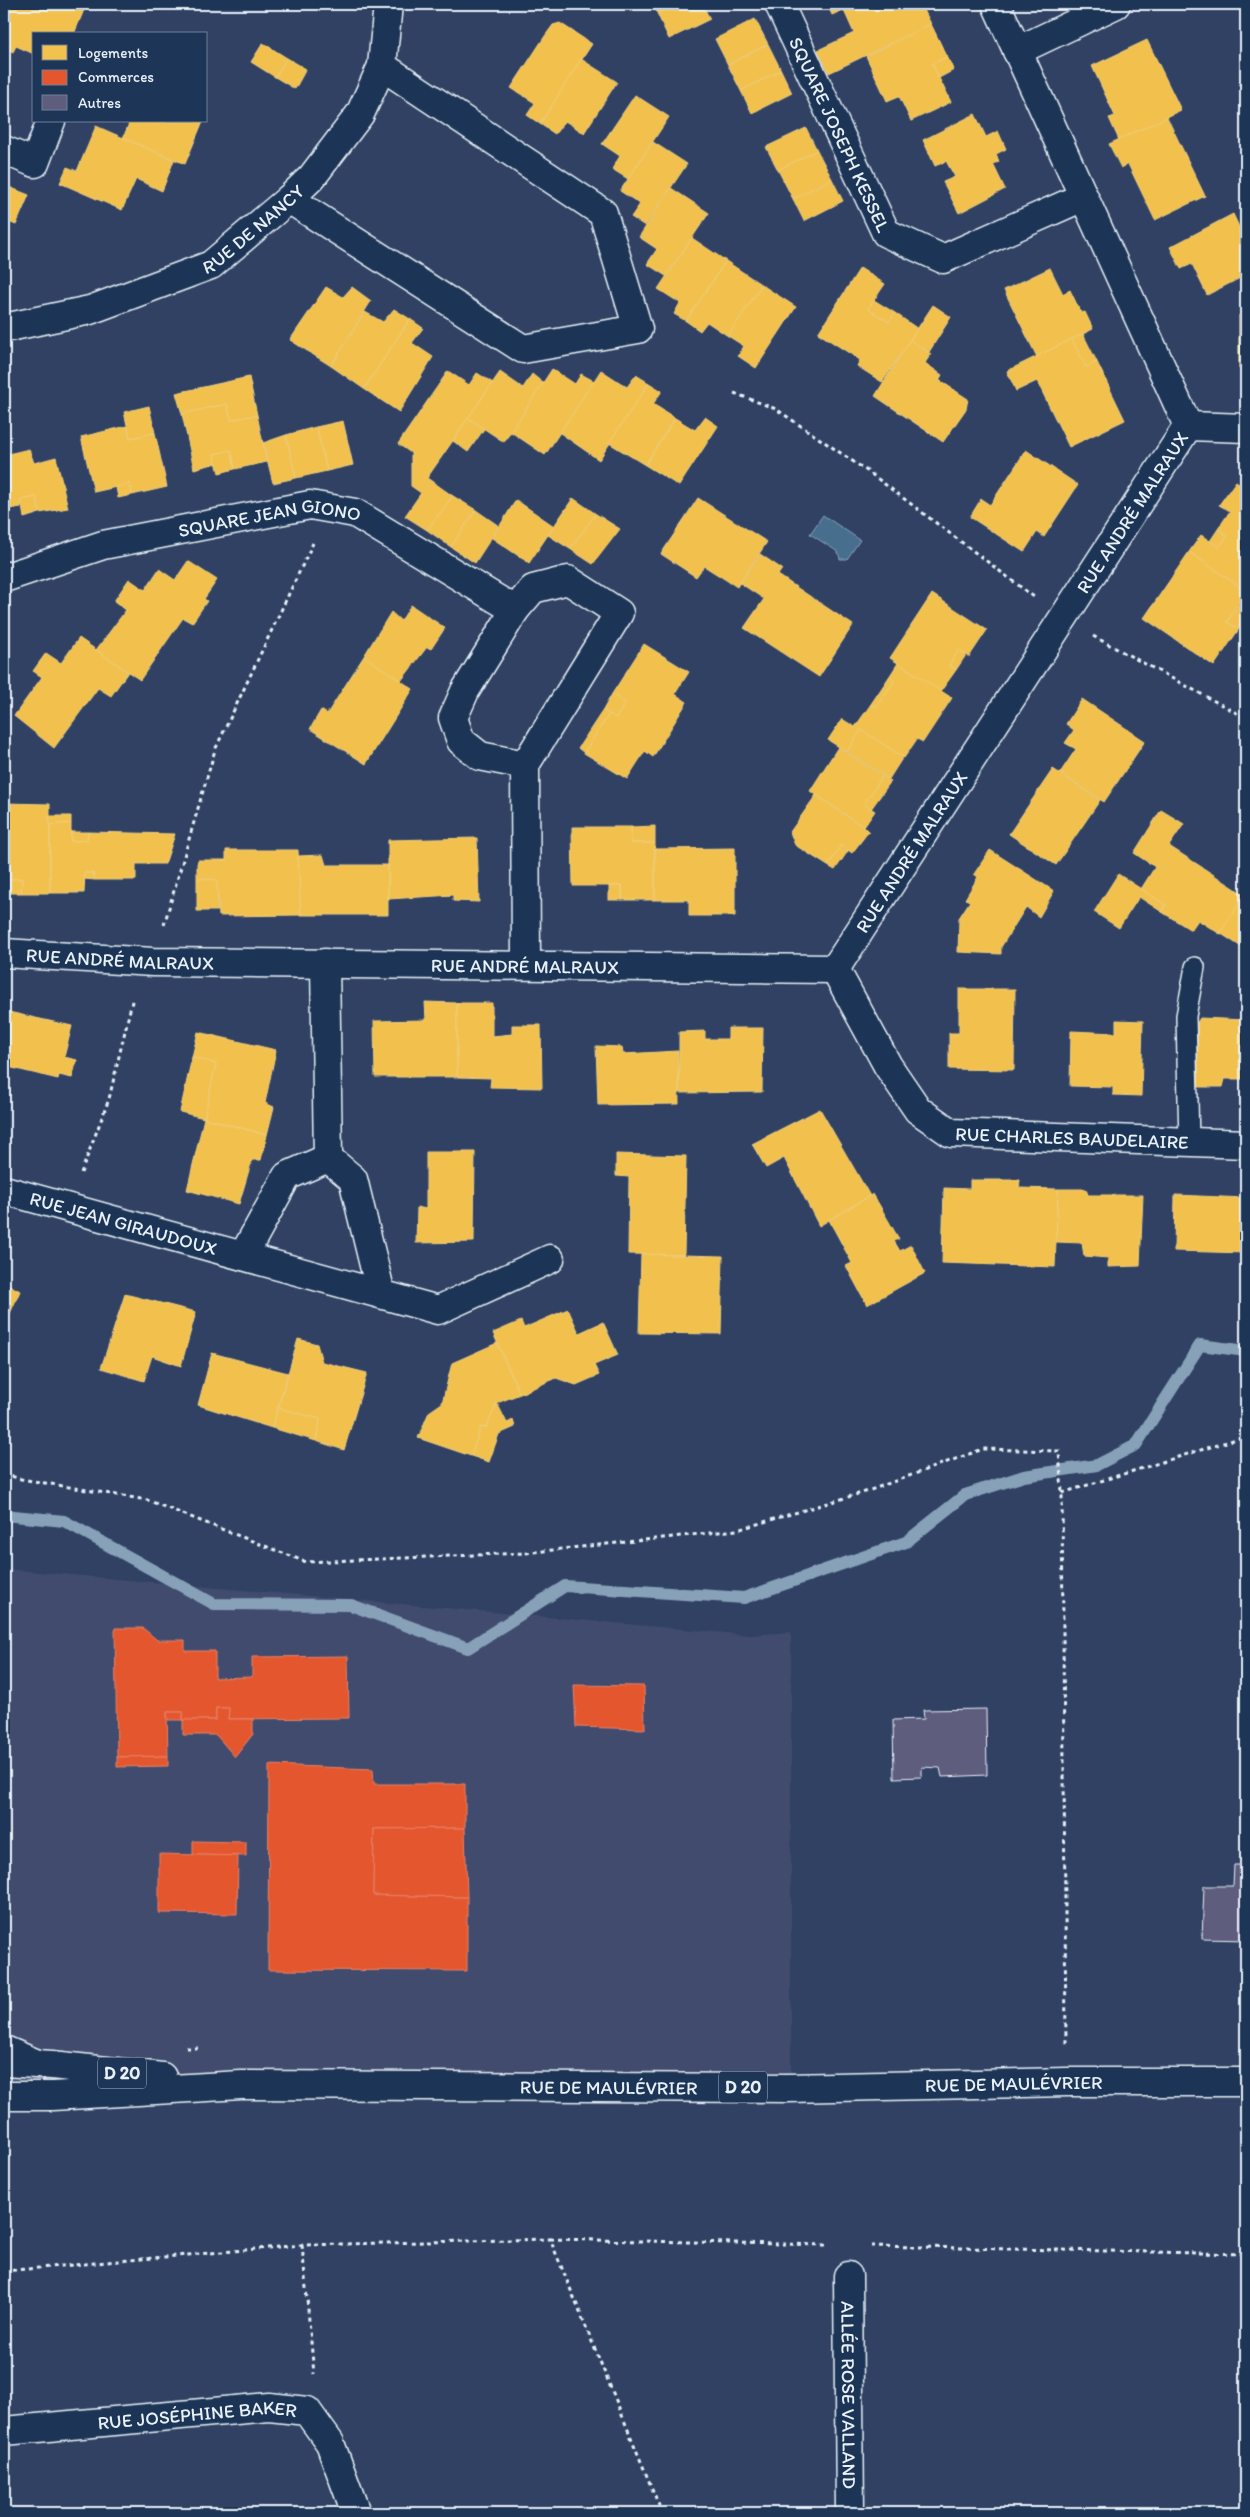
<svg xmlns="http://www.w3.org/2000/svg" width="1250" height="2517" viewBox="0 0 1250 2517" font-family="Itim,sans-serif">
<rect width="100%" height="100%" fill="#304163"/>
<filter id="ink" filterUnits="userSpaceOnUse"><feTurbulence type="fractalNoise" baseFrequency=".02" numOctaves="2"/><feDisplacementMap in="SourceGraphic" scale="10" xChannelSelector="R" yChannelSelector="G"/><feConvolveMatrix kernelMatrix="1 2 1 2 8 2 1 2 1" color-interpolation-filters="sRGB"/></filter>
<g filter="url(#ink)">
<path fill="#414c6e" d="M4 1569 750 1635 791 1632V2103L75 2091 4 2093Z"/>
<path fill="#466e8d" stroke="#87a2b8" d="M823 515 860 540 847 559H840L838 552 810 534Z"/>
<g fill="#f2c14e" stroke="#efcf81">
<path d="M11 4H82L86 5 74 34H34V54L16 46 13 52 4 48V21Z"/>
<path d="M653 4H677L657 13Z"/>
<path d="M677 4H702L710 19 669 39 657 13Z"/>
<path d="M827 4H841L843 10 832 15Z"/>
<path d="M841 4H921L931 24 829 73 818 50 854 33Z"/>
<path d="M755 19 768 44 728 65 715 39Z"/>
<path d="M560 23 592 44 540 124 527 115 535 103 511 88 545 36 553 25Z"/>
<path d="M931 24 947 57 932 64 951 102 911 121 899 96 887 101 866 56Z"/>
<path d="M1147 40 1181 110 1119 140 1109 118 1115 116 1092 66Z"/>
<path d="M263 43 287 58 275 77 251 62Z"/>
<path d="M768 44 781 70 741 91 728 65Z"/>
<path d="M947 57 954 70 939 78 932 64Z"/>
<path d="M287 58 306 69 295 89 275 77Z"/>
<path d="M581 59 617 82 584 133 565 121 555 134 540 124Z"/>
<path d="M781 70 792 93 752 113 741 91Z"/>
<path d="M635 95 669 117 628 179 612 169 620 156 602 144Z"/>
<path d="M975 114 986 137 998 131 1006 149 996 154 999 162 993 164 1005 189 959 213 943 182 955 177 946 161 935 166 923 140Z"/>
<path d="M1167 117 1205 196 1155 220 1128 164 1121 168 1109 144Z"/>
<path d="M130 121 142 122 203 121 185 164 123 138Z"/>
<path d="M96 126 174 160 162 191 136 179 122 210 60 183 67 167 77 171Z"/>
<path d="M806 128 817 150 778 170 766 147Z"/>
<path d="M653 142 687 164 645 226 631 217 640 204 620 191Z"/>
<path d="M817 150 832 179 793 199 778 170Z"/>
<path d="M832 179 843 201 804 221 793 199Z"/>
<path d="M4 185 29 195 16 225 4 220Z"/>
<path d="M671 188 709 213 666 276 647 264 657 249 639 237Z"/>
<path d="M1233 214 1246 242V275L1207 295 1192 264 1181 269 1170 247Z"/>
<path d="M692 238 726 261 686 321 674 314 680 303 658 289Z"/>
<path d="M726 261 762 285 728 336 707 322 700 331 686 321Z"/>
<path d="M860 268 885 284 868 309 889 322 895 313 918 329 882 382 857 366 860 360 818 333Z"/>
<path d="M1050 268 1063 294 1070 290 1081 313 1085 312 1093 329 1037 357 1004 290Z"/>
<path d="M762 285 796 307 756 368 738 356 744 346 728 336Z"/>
<path d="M326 287 343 297 352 287 371 301 331 366 290 340Z"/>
<path d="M874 300 895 313 889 322 868 309Z"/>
<path d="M933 305 951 317 929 352 910 340Z"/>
<path d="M394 309 410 319 364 389 331 366 365 312 383 322Z"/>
<path d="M1239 315H1246V368L1239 369Z"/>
<path d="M410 319 423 328 412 343 433 357 399 412 364 389Z"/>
<path d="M1083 334 1097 362 1086 367 1072 339Z"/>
<path d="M1072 339 1086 367 1097 362 1125 420 1069 447 1037 381 1016 391 1007 371Z"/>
<path d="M910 340 931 354 925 363 942 375 939 380 968 399 966 409 943 442 875 396Z"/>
<path d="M552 369 575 384 581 374 594 381 545 455 511 432Z"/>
<path d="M601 370 627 387 636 375 649 383 599 460 560 433Z"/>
<path d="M448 371 469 385 477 373 493 383 427 478 453 496 427 530 405 516 421 493 411 486V453L398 444Z"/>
<path d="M500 372 523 388 532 374 543 383 504 442 468 418Z"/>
<path d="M249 377 257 415 231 420 227 404 182 414 176 393Z"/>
<path d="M649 383 662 391 653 404 675 418 645 465 609 443Z"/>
<path d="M227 404 231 420 257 415 267 462 235 469 231 450 214 454 217 463 194 469 182 414Z"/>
<path d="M149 406 155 433 130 438 124 412Z"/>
<path d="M705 417 718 426 679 486 645 465 675 418 695 430Z"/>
<path d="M468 418 484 429 468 452 453 441Z"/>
<path d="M343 421 353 465 327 471 316 427Z"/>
<path d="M127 426 130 438 155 433 167 487 132 495 130 484 94 492 81 437Z"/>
<path d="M316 427 327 471 296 478 286 435Z"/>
<path d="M286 435 296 478 273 483 263 443Z"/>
<path d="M29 449 34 463 56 457 68 508 40 513 36 497 21 500V507L4 510V455Z"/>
<path d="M231 450 235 469 219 473 214 454Z"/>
<path d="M1026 450 1078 485 1044 537 1037 532 1024 552 970 517 981 499 990 505Z"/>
<path d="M1236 481 1246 488V591L1189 552 1201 535 1219 547 1227 536 1218 529 1230 511 1219 505Z"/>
<path d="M130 484 132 495 118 498 116 487Z"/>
<path d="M453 496 476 510 451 547 427 530Z"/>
<path d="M36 497 40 513 24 518 21 500Z"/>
<path d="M573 498 596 514 570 549 548 535Z"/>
<path d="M698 498 767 542 737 587 704 566 696 577 661 554Z"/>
<path d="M516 500 554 526 529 563 492 538Z"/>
<path d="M476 510 499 526 475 563 451 547Z"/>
<path d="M596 514 620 529 593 564 570 549Z"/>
<path d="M1218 529 1227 536 1219 547 1210 541Z"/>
<path d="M1189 552 1246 591 1227 622 1239 629 1214 666 1144 618Z"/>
<path d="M760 554 782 569 778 575 853 625 819 677 744 628 764 599 740 583Z"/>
<path d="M188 561 217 580 204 599 207 601 192 623 183 618 140 680 96 650 126 610 114 601 129 579 145 590 159 569 175 580Z"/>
<path d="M932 594 987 630 969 657 959 650 949 665 956 670 941 691 890 658Z"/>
<path d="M1246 594V618L1239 629 1227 622Z"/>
<path d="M411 605 445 628 431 649 427 647 401 681 364 656 391 612 401 621Z"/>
<path d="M79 638 128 672 111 696 98 688 54 748 14 716 42 677 33 671 46 653 61 663Z"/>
<path d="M644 644 689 672 675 694 687 702 653 757 645 751 627 779 584 753 609 714 616 718 625 703 612 694Z"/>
<path d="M959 650 966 655 956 670 949 665Z"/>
<path d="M364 656 413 689 366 764 310 729 321 710 327 714Z"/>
<path d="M898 663 952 698 923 742 917 739 904 758 861 730 847 752 828 740 842 719 855 727 871 704 876 707 894 681 889 677Z"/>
<path d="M889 677 894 681 876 707 871 704Z"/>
<path d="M612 694 625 703 616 718 603 710Z"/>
<path d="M1082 699 1145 741 1104 802 1060 773 1076 749 1065 743 1074 730 1066 724Z"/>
<path d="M603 710 609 714 584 753 578 748Z"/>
<path d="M861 730 903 757 889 779 847 752Z"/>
<path d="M838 747 883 776 864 804 875 811 864 827 810 791Z"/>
<path d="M1053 769 1100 800 1056 865 1009 834Z"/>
<path d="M883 776 891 781 871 809 864 804Z"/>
<path d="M816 795 869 831 852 853 841 845 828 866 795 845 790 832Z"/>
<path d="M4 803 50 804V893H21L22 879H10L4 892Z"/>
<path d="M1161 810 1184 824 1169 846 1245 895 1220 934 1198 920 1191 930 1162 912 1166 905 1141 889 1155 867 1134 853Z"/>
<path d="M49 816H71V823L50 825Z"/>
<path d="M71 823V841L87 840 88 832 175 834 165 864H136V880H95L93 873H85L84 893H50V825Z"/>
<path d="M655 826V843H631V827Z"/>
<path d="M572 827H631V843H655V900H622V886H573Z"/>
<path d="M71 832H88L87 840 71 841Z"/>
<path d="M477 838 479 902 453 901V895L388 899V840Z"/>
<path d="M841 845 848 851 835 870 828 866Z"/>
<path d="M735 848V916H689V900H655V849Z"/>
<path d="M226 850H298L301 915 219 916 217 880 197 878V864L198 860H226Z"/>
<path d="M990 850 1054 891 1039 917 1026 907 1001 947V954L958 952 959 918 970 901 965 899 978 877 974 874Z"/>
<path d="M323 855 326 865H388V915H301L298 856Z"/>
<path d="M85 873H93L95 880 84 879Z"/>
<path d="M1118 874 1166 905 1162 912 1139 897 1119 928 1094 912Z"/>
<path d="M197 878 217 880 218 911H197Z"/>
<path d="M10 879H22L21 893H4Z"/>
<rect x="609" y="886" width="13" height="14"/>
<path d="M1246 893V950L1220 933Z"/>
<path d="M959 989H1015L1014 1070 949 1069V1033H959Z"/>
<path d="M425 1002 457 1003V1077H375L374 1021 426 1020Z"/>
<path d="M457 1003H492V1036L512 1034V1025H541L542 1088 490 1087 491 1078 457 1077Z"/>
<path d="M4 1011 72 1026 64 1057 77 1060 72 1078 59 1075 58 1079 4 1066Z"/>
<path d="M1200 1018 1246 1020V1079H1225L1223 1087H1195L1197 1023Z"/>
<path d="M1116 1020 1143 1021 1141 1096 1113 1095V1087L1070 1086 1071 1031 1116 1033Z"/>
<path d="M728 1028H763L762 1092 679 1093V1032L705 1031V1039H728Z"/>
<path d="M198 1032 276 1050 265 1103 274 1107 267 1135 204 1118 216 1064 192 1057Z"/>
<path d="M596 1046 622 1047 623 1054 678 1051 679 1104 598 1105Z"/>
<path d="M192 1057 216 1064 204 1118 180 1112Z"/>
<path d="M820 1109 870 1196 819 1226 784 1158 766 1168 752 1144Z"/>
<path d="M204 1118 267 1135 261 1160H252L239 1204 187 1190Z"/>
<path d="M426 1152H475L474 1242 416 1243 417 1207 426 1209Z"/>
<path d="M616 1154 686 1156 684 1255 628 1254 629 1177 616 1176Z"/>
<path d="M970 1180H1020L1019 1188 1058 1189 1055 1267 942 1263 944 1188 970 1189Z"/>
<path d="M1058 1189H1086L1088 1195H1143L1140 1266 1108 1267V1258L1084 1256 1082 1243 1056 1242Z"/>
<path d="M873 1194 899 1239 894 1241 900 1251 911 1245 925 1273 867 1305 846 1266 852 1263 829 1220Z"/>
<path d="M1175 1195 1246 1198V1253L1174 1251Z"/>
<path d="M641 1254 723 1256 721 1334 639 1333Z"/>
<path d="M4 1282 20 1291 4 1327Z"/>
<path d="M125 1294 196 1312 181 1366 152 1356 144 1381 101 1368Z"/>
<path d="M568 1309 579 1333 603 1322 618 1355 594 1365 599 1375 576 1385 556 1378 520 1394 493 1333 521 1321 524 1328Z"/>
<path d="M298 1339 317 1344 322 1362 367 1373 344 1450 316 1441 320 1419 278 1408Z"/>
<path d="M497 1343 520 1394 497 1403 486 1428 481 1427 471 1456 418 1438 429 1412 442 1403 452 1363Z"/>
<path d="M212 1353 288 1373 272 1428 198 1405Z"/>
<path d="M497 1403 507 1423 513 1420 515 1427 499 1434 489 1462 471 1456 481 1427 486 1428Z"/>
<path d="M278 1408 320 1419 316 1441 272 1428Z"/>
</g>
<g fill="#e4572e" stroke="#e5856b">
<path d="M115 1628H143L157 1640H185V1651H215V1678L252 1677V1657L348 1656 349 1718 228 1719 229 1708H216V1720H183V1712H167L168 1756 117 1757Z"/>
<path d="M574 1685 644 1686 645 1729 576 1727Z"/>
<path d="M216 1708H229L228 1719H253V1734L235 1757 216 1735H183V1720H216Z"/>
<path d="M167 1712H183V1720H168Z"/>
<path d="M168 1756V1766L117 1767V1757Z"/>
<path d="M269 1765 373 1769 374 1784H465V1828L374 1829 373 1895 467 1897V1971L268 1970Z"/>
<path d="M465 1828 467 1897 373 1895 374 1829Z"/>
<path d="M193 1841 246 1842V1856L193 1855Z"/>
<path d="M159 1854 238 1856 237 1914 159 1913Z"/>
</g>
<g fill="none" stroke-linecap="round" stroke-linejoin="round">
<path stroke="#87a2b8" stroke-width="12" d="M4 1515 64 1521 214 1604 351 1605 468 1648 565 1586 744 1598 906 1542 965 1495 1024 1476 1097 1465 1136 1445 1200 1345 1246 1351"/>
</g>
<g fill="#5e5d7e" stroke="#e8f1f8">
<path d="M986 1709 987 1775 942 1777 940 1768 922 1767V1777L894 1778 893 1720 924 1719 923 1710Z"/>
<path d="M1234 1865H1246V1940L1202 1939 1204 1886H1233Z"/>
</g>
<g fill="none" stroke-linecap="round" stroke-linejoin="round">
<g stroke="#e8f1f8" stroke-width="22">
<g id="service">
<path d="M1189 1142 1186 1016 1195 967"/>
<path d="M4 2045 37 2059"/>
</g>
</g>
<g stroke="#e8f1f8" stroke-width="31">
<g id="minor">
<path id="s1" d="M779 4 886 233 943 259 1083 197"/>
<path d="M1017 51 1116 4"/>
<path d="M4 150 35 163 51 121"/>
<path d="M289 199 523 349 638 329 603 213 382 66"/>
<path id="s2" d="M4 328 90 310 211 265 289 199 312 177 360 114 382 66 388 4"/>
<path d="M1188 426 1246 428"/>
<path id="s3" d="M4 578 103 545 310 505 355 513 515 610 533 589 568 580 619 613 525 765 526 965"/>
<path d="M515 610 465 691 453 718 461 741 480 756 525 765"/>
<path id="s4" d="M4 953 153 962 835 969 1188 426 996 4"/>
<path d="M325 963 328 1158"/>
<path id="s5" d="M835 969 888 1066 918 1110 951 1133 1246 1144"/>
<path id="s6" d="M4 1190 438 1310 550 1259"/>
<path d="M243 1256 287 1176 328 1158 353 1179 381 1294"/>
<path id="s7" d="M848 2276 850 2513"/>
<path id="s8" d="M4 2431 269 2407 307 2411 330 2443 356 2513"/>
</g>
</g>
<g stroke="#e8f1f8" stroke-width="31">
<g id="primary">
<path d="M4 2062 52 2065 162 2077"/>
<path id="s9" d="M4 2096H52L241 2085 787 2088 1067 2082H1246"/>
</g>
</g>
<g stroke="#e8f1f8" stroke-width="3" stroke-dasharray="4 4" stroke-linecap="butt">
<path d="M734 393 776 409 870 473 1034 597"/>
<path d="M1093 636 1246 718"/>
<path d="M164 925 215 750 313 543"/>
<path d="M81 1173 109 1099 133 997"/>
<path d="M4 1474 21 1479 147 1500 306 1562 525 1553 737 1530 865 1492 983 1449 1059 1451 1062 1493 1066 2046"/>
<path d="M1062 1493 1246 1436"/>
<path d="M186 2048H199"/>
<path d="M550 2239 827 2245"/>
<path d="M302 2245 314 2374"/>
<path d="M871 2246 1246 2254"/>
<path d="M4 2271 302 2245 550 2239 662 2513"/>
</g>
<use href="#service" stroke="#1d3557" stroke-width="19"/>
<use href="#minor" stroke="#1d3557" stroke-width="28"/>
<use href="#primary" stroke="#1d3557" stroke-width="28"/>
</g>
</g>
<g text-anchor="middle" stroke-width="5" stroke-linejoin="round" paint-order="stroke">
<g fill="#1d3557" stroke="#abb9c8" stroke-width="1">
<rect x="98" y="2057.5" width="48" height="31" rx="4"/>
<rect x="719" y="2071.5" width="48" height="31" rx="4"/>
</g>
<g font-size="18" font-weight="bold" fill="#e8f1f8">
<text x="122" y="2079">D 20</text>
<text x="743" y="2093">D 20</text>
</g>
<g font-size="19" fill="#e8f1f8" stroke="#1d3557">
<text dy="7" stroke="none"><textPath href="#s1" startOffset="144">SQUARE JOSEPH KESSEL</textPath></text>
<text dy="7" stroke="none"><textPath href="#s2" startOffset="272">RUE DE NANCY</textPath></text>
<text dy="7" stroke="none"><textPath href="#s4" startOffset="1376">RUE ANDRÉ MALRAUX</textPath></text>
<text dy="7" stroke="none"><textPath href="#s3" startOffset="274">SQUARE JEAN GIONO</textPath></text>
<text dy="7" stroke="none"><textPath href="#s4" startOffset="971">RUE ANDRÉ MALRAUX</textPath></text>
<text dy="7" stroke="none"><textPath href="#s4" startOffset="116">RUE ANDRÉ MALRAUX</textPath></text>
<text dy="7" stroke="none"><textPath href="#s4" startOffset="521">RUE ANDRÉ MALRAUX</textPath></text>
<text dy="7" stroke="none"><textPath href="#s5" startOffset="325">RUE CHARLES BAUDELAIRE</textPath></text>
<text dy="7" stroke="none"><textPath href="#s6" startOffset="124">RUE JEAN GIRAUDOUX</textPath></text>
<text dy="7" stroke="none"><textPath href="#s9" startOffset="1010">RUE DE MAULÉVRIER</textPath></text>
<text dy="7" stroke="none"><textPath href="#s9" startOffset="605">RUE DE MAULÉVRIER</textPath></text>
<text dy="7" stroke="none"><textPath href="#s7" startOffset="119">ALLÉE ROSE VALLAND</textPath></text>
<text dy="7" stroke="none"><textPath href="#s8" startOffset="194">RUE JOSÉPHINE BAKER</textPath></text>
</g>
</g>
<rect width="1250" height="2517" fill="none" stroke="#1d3557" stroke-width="20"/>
<rect x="10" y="10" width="1230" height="2497" fill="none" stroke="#e8f1f8" stroke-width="2" filter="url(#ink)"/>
<rect x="32" y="32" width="175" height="90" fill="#1d3557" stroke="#6e8097"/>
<rect x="42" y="45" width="25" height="15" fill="#f2c14e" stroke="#6e8097"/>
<text x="78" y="58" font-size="15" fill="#e8f1f8">Logements</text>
<rect x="42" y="70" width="25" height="15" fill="#e4572e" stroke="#6e8097"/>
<text x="78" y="82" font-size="15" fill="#e8f1f8">Commerces</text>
<rect x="42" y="95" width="25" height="15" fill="#5e5d7e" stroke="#6e8097"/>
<text x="78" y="108" font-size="15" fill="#e8f1f8">Autres</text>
</svg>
